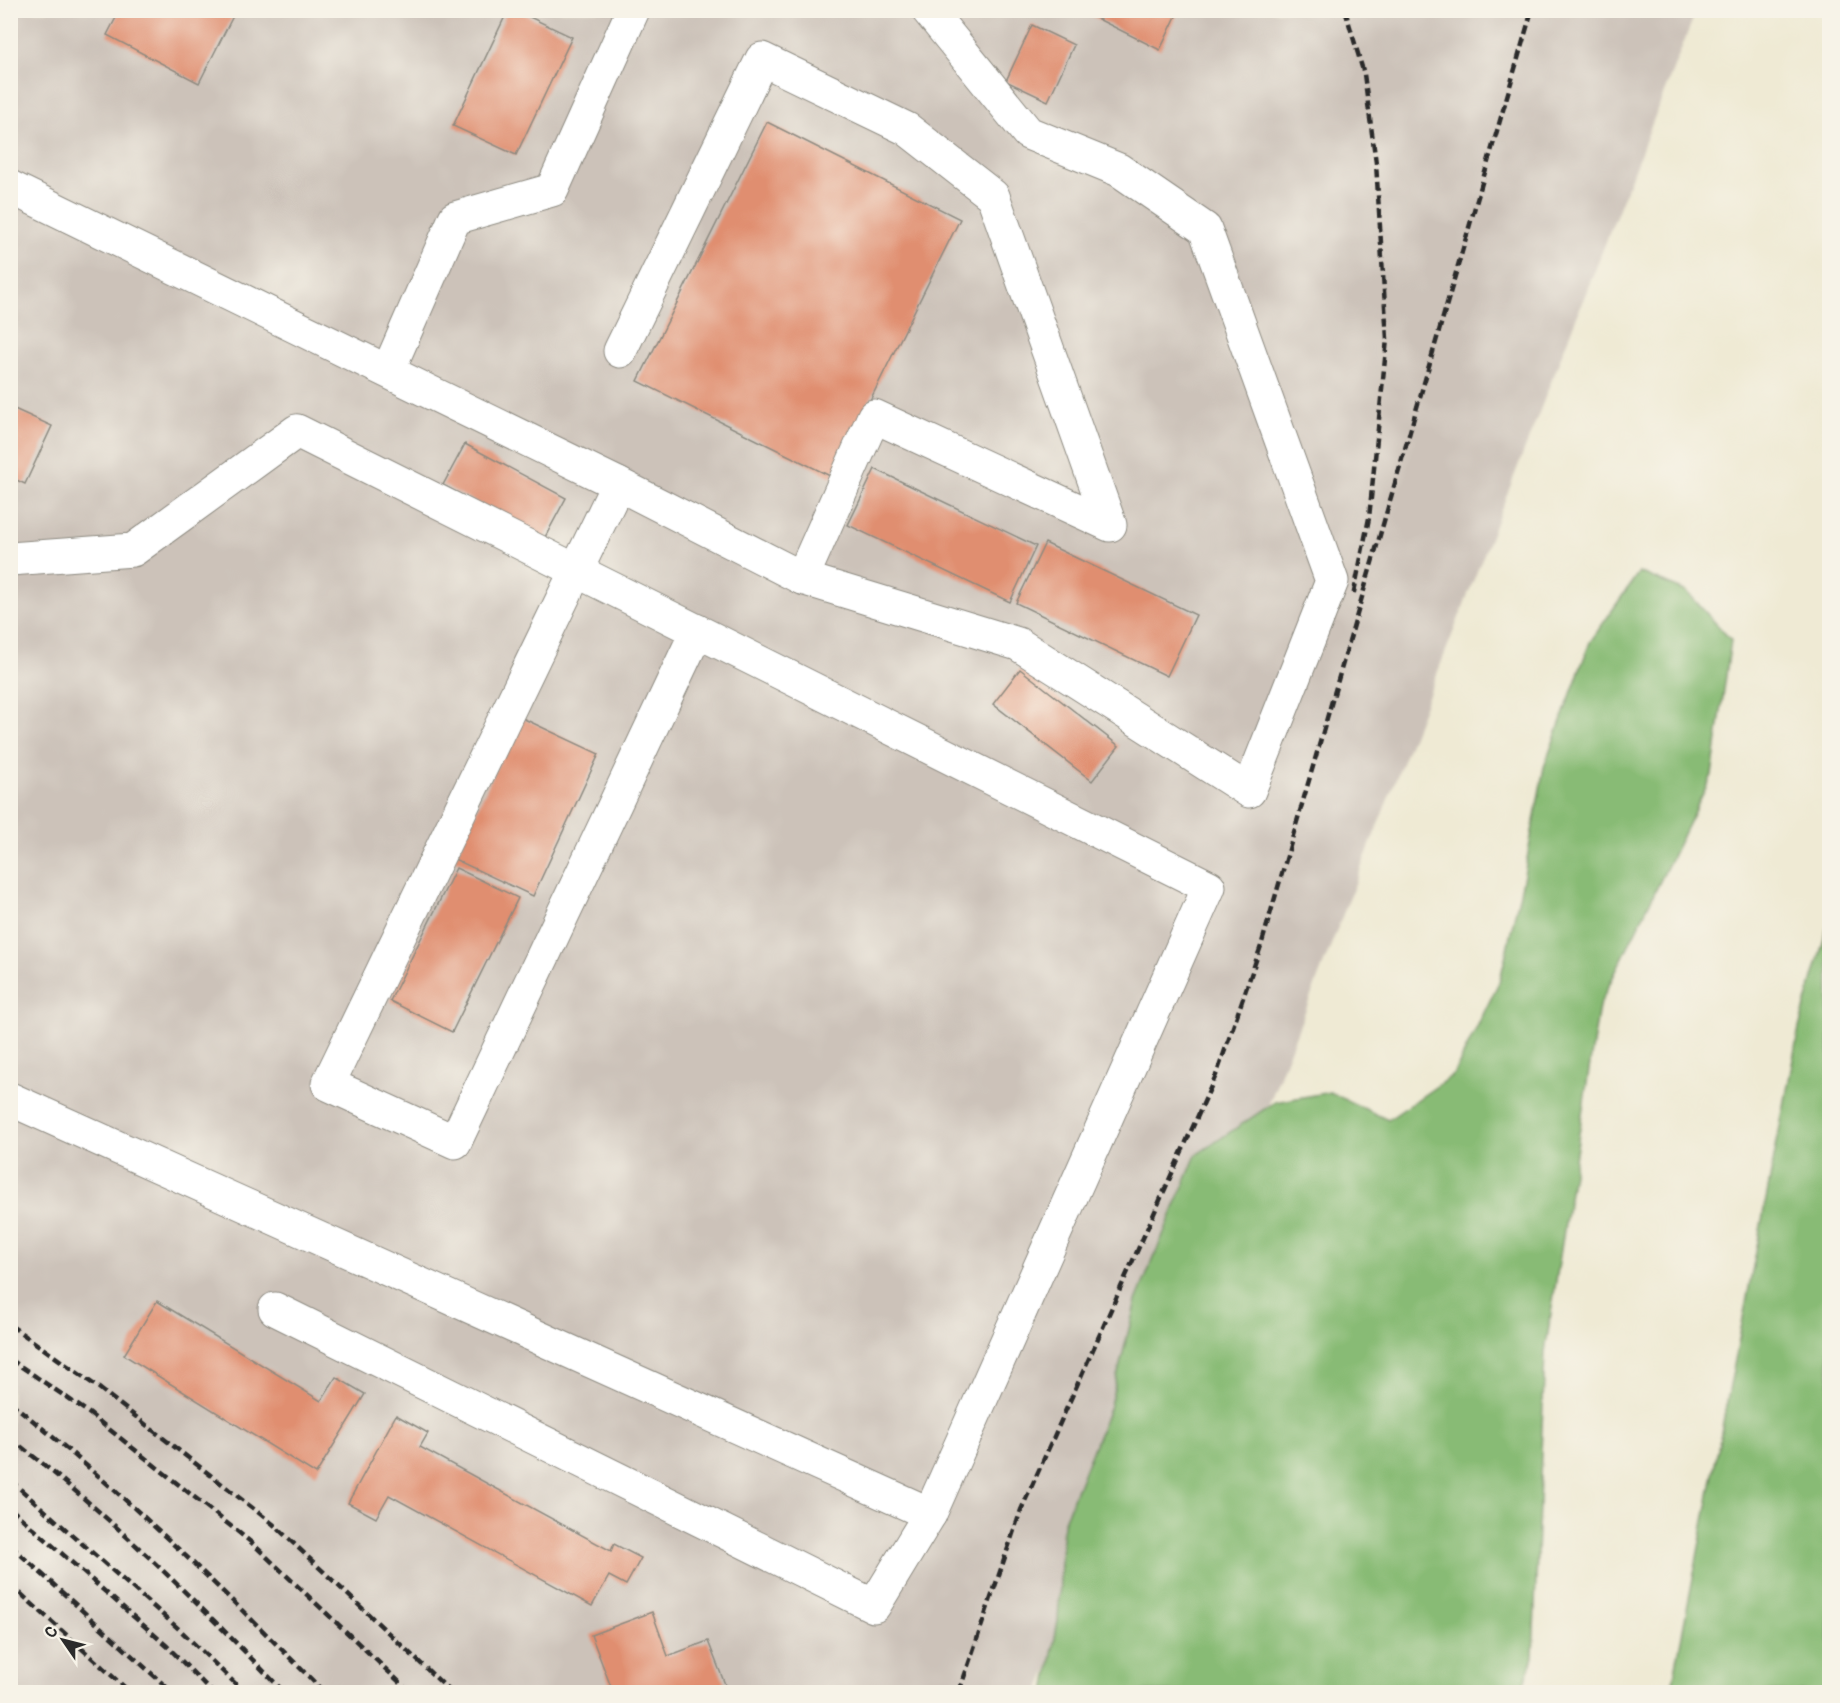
<svg xmlns="http://www.w3.org/2000/svg" width="1840" height="1703" viewBox="0 0 1840 1703" font-family="Pangolin,sans-serif">
<rect width="100%" height="100%" fill="#f7f3e8"/>
<filter id="ink" filterUnits="userSpaceOnUse"><feTurbulence type="fractalNoise" baseFrequency=".0167" numOctaves="2"/><feDisplacementMap in="SourceGraphic" scale="12" xChannelSelector="R" yChannelSelector="G"/><feConvolveMatrix kernelMatrix="1 2 1 2 8 2 1 2 1" color-interpolation-filters="sRGB"/></filter>
<filter id="wash" filterUnits="userSpaceOnUse"><feTurbulence type="fractalNoise" baseFrequency=".008" numOctaves="4" result="noise"/><feDisplacementMap in="SourceGraphic" scale="24" xChannelSelector="R" yChannelSelector="G"/><feGaussianBlur stdDeviation="1.35" result="paint"/><feColorMatrix in="noise" values="0 0 0 0 0 0 0 0 0 0 0 0 0 0 0 0 0 1.4 0 .05"/><feComposite in="paint" operator="in"/></filter>
<g filter="url(#wash)">
<rect width="100%" height="100%" fill="#efead4"/>
<path fill="#ccc2b9" d="M11 11H1696L1039 1692H11Z"/>
<g fill="#88bb74" stroke="#5a7350" stroke-width="1.5">
<path d="M1639 572 1687 592 1731 640 1712 775 1599 1006 1545 1352 1533 1657 1522 1692H1045L1058 1621 1063 1524 1109 1409 1136 1301 1196 1155 1275 1102 1330 1092 1388 1120 1454 1074 1500 980 1524 875 1544 767 1590 642Z"/>
<path d="M1829 921V1692H1671L1799 1028Z"/>
</g>
<g id="blocks">
<g fill="#e08e70">
<path d="M120 10H233L235 12 199 83 107 35Z"/>
<path d="M508 10H515L572 37 516 155 453 126Z"/>
<path d="M1080 10H1179L1160 50Z"/>
<path d="M1032 25 1074 45 1048 101 1006 81Z"/>
<path d="M767 122 960 219 832 477 638 381Z"/>
<path d="M10 407 52 426 25 484 10 477Z"/>
<path d="M465 444 566 498 544 539 443 485Z"/>
<path d="M875 469 1036 546 1010 602 848 525Z"/>
<path d="M1045 543 1196 615 1167 676 1016 603Z"/>
<path d="M1020 669 1119 746 1092 781 993 704Z"/>
<path d="M520 717 599 754 533 896 454 859Z"/>
<path d="M456 868 518 898 452 1032 390 1001Z"/>
<path d="M157 1301 321 1401 336 1377 365 1394 316 1474 124 1355Z"/>
<path d="M396 1415 428 1433 420 1447 611 1551 614 1544 641 1558 626 1585 609 1576 592 1606 389 1495 376 1518 348 1503Z"/>
<path d="M652 1612 668 1656 708 1641 728 1692H613L591 1635Z"/>
</g>
</g>
</g>
<g filter="url(#ink)">
<use href="#blocks" fill-opacity="0" stroke="#8d8a80" stroke-width="1.5"/>
<g fill="none" stroke-linecap="round" stroke-linejoin="round">
<g stroke="#8d8a80" stroke-width="35">
<g id="minor">
<path d="M10 187 618 484 802 578 1018 644 1249 791 1332 581 1205 229 1119 170 1028 133 928 10"/>
<path d="M620 351 762 59 907 129 993 196 1110 525 874 416 802 578"/>
<path d="M388 371 455 218 552 190 633 10"/>
<path d="M618 484 328 1084 455 1142 697 631"/>
<path d="M10 559 133 550 297 431 1209 887 930 1514 874 1606 275 1309"/>
<path d="M10 1099 930 1514"/>
</g>
</g>
<use href="#minor" stroke="#fff" stroke-width="33"/>
<g stroke="#2b2b2b" stroke-width="4.5" stroke-dasharray="9 4.5" stroke-linecap="butt">
<path d="M1345 10 1364 74 1376 163 1387 339 1369 518 1353 597"/>
<path d="M10 1325 99 1388 273 1524 451 1692"/>
<path d="M10 1359 85 1410 252 1543 410 1692"/>
<path d="M10 1402C122 1491 224 1591 324 1692"/>
<path d="M10 1438C109 1514 198 1603 284 1692"/>
<path d="M10 1480 180 1630 244 1692"/>
<path d="M10 1508 167 1646 212 1692"/>
<path d="M10 1545 172 1692"/>
<path d="M10 1584 130 1692"/>
<path d="M959 1692 1021 1510 1217 1073 1261 946 1532 10"/>
</g>
</g>
</g>
<rect width="1840" height="1703" fill="none" stroke="#f7f3e8" stroke-width="36"/>
<g transform="translate(63 1640) rotate(305)" stroke="#f7f3e8" stroke-width="4.5" paint-order="stroke">
<path d="M0-4.5L10 22L0 15L-10 22Z" fill="#2b2b2b"/>
<text y="-9" font-size="16" font-weight="bold" text-anchor="middle" fill="#2b2b2b">С</text>
</g>
</svg>
